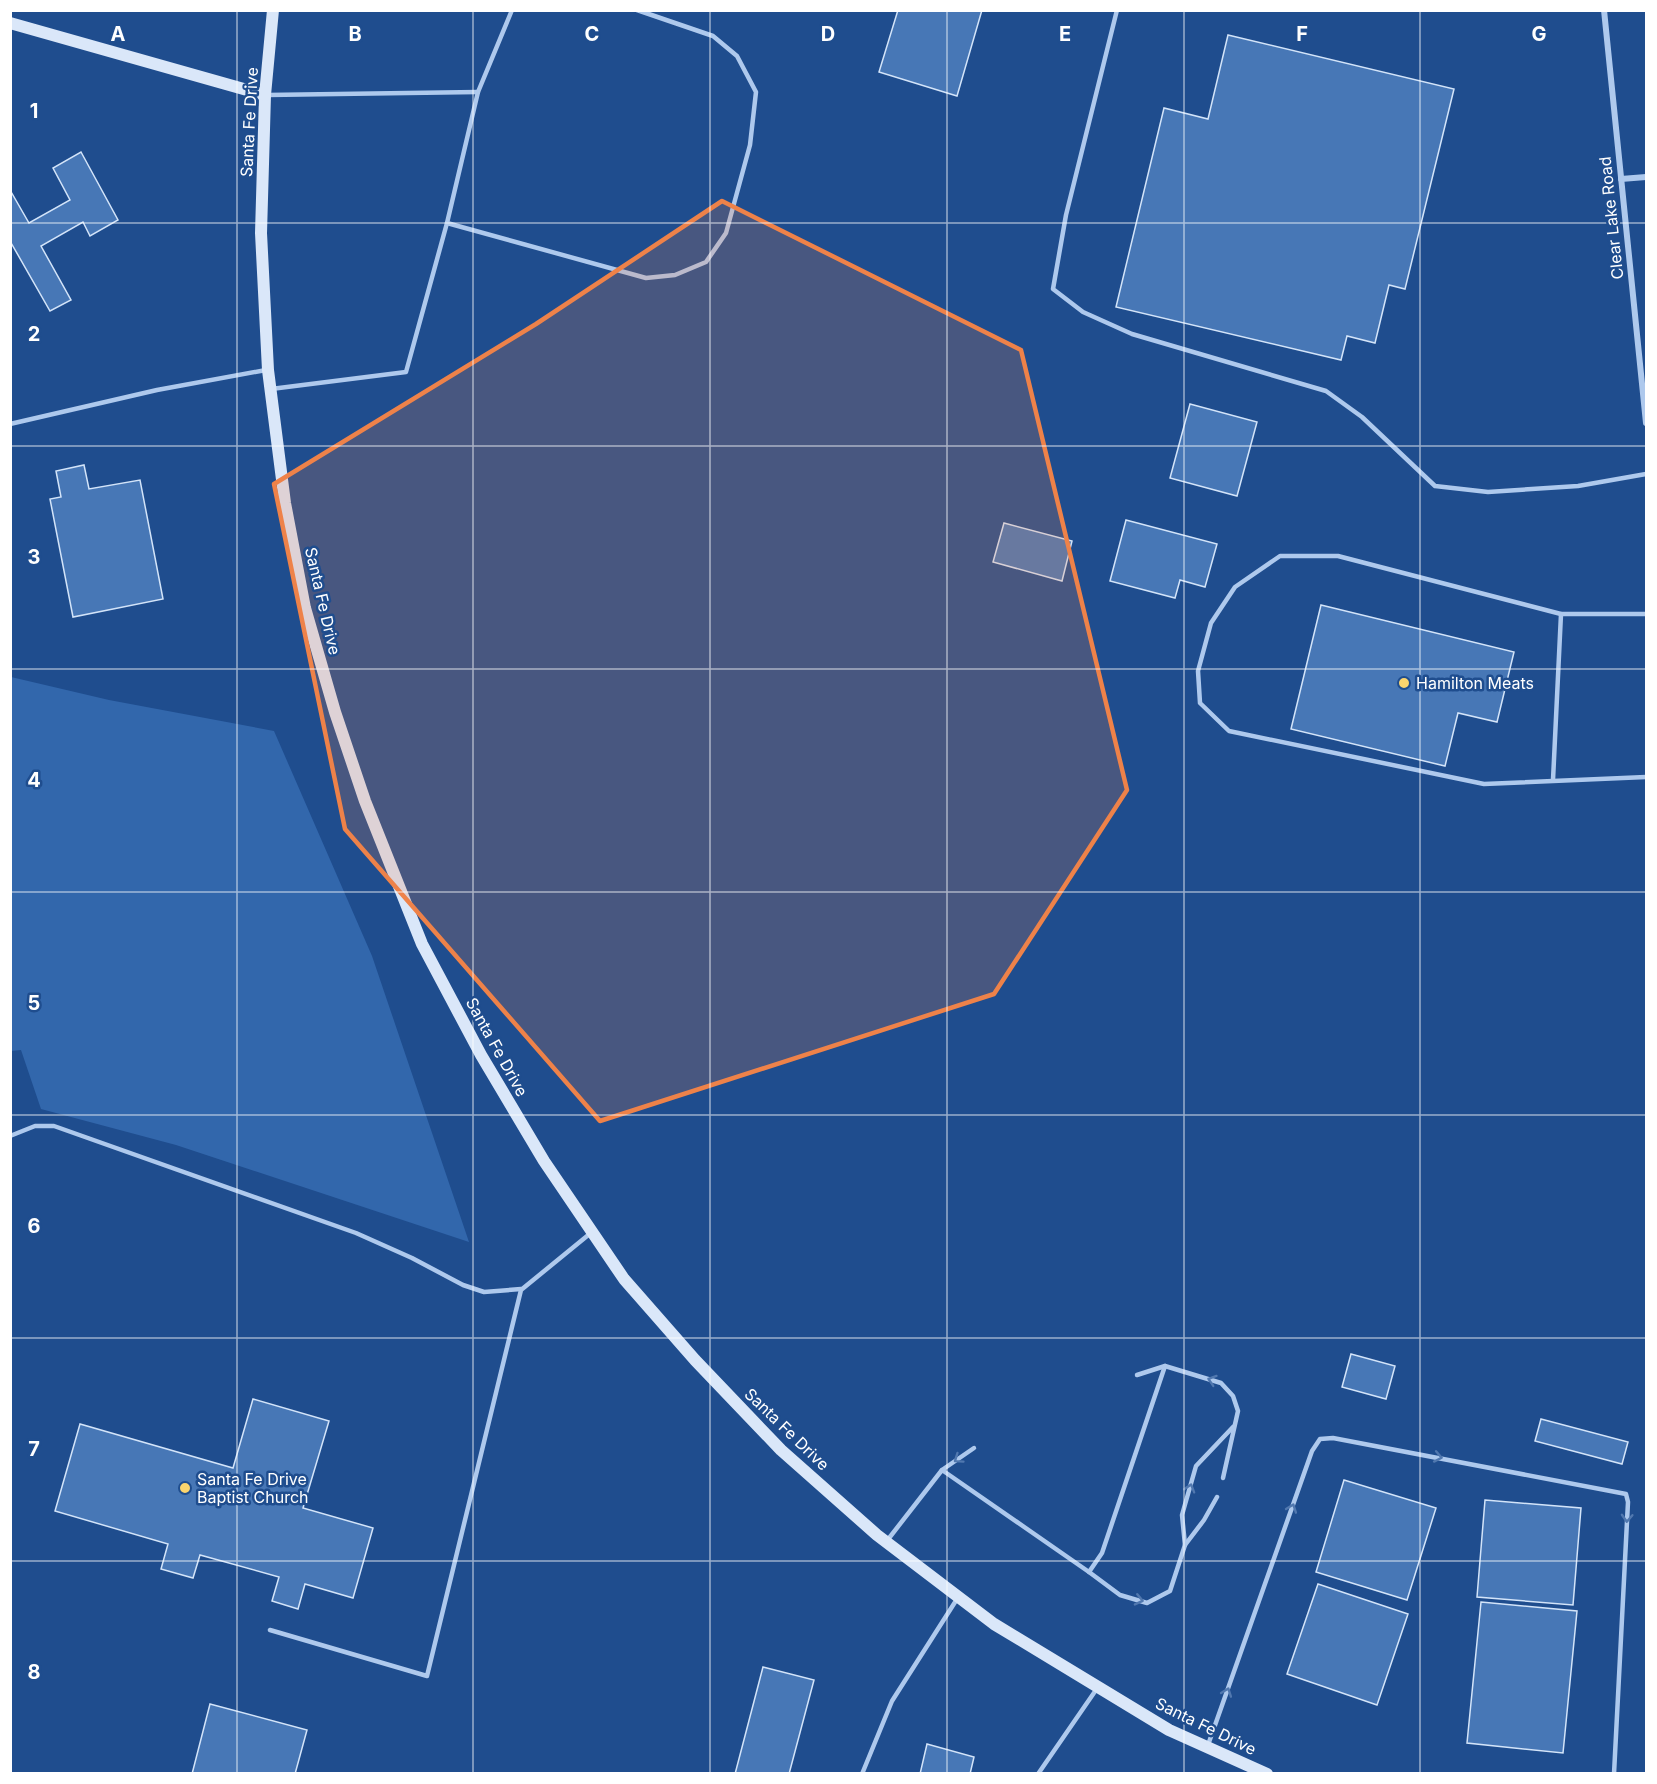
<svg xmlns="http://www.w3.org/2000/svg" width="1657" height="1784" viewBox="0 0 1657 1784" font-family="Inter,sans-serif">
<rect width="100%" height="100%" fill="#1f4d8e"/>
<path fill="#3267ac" d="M11 677 109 700 274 731 372 956 469 1242 176 1145 41 1109 21 1050 11 1051Z"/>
<g fill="#4777b6" stroke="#d3e4f9" stroke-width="1.5">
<path d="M898 10H982L957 96 879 72Z"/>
<path d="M1228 35 1454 89 1405 289 1389 285 1375 343 1347 336 1341 360 1116 307 1164 108 1208 119Z"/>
<path d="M81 152 118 220 90 236 83 222 41 246 71 300 50 311 10 241V190L29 223 70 200 53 168Z"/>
<path d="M1190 404 1257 422 1237 496 1170 478Z"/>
<path d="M84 465 89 489 140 480 163 599 73 617 50 499 61 497 56 471Z"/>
<path d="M1126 520 1217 544 1205 587 1180 580 1175 598 1110 581Z"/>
<path d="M1004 523 1072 541 1062 581 993 562Z"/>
<path d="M1321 605 1514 652 1497 722 1458 713 1445 766 1291 729Z"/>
<path d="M1351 1354 1395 1366 1386 1399 1342 1387Z"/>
<path d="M253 1399 329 1421 303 1508 373 1528 353 1598 305 1584 298 1609 272 1601 279 1577 200 1555 193 1578 161 1569 168 1544 55 1511 80 1424 233 1468Z"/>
<path d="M1541 1419 1628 1442 1622 1464 1535 1441Z"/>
<path d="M1344 1480 1436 1508 1407 1600 1316 1572Z"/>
<path d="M1485 1500 1581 1508 1573 1605 1477 1597Z"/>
<path d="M1318 1584 1408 1614 1377 1705 1287 1674Z"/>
<path d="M1481 1602 1577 1611 1563 1753 1467 1743Z"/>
<path d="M763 1667 814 1680 789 1774H735Z"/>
<path d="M210 1704 307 1730 295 1774H192Z"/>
<path d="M927 1744 974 1757 970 1774H920Z"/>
</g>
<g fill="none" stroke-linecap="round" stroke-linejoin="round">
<g stroke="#aec9ed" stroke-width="4.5">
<path d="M512 10 478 92 447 223 646 278 675 275 706 262 726 233 750 145 756 92 737 56 713 36 637 10"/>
<path d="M1117 10 1066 215 1053 289 1083 312 1132 334 1326 391 1362 417 1435 486 1488 492 1578 486 1646 474"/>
<path d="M267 95 478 92"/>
<path d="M271 389 406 372 447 223"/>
<path d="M10 424 157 390 266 370"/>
<path d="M1646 614H1561L1338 556H1280L1235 587 1211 623 1198 671 1200 703 1229 731 1484 784 1646 777"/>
<path d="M1553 780 1561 614"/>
<path d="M10 1136 35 1126H54L356 1233 412 1258 463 1285 484 1292 521 1289"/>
<path d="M1137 1375 1165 1366 1221 1383 1233 1396 1238 1411 1223 1478"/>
<path d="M942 1470 974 1448"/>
<path d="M886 1542 942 1470 1089 1572 1102 1553 1165 1366"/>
<path d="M1185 1545 1182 1515 1196 1466 1233 1427"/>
<path d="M1089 1572 1120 1595 1147 1603 1170 1591 1185 1545 1204 1520 1217 1497"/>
<path d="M270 1630 427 1676 521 1290 592 1232"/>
<path d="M1208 1745 1312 1451 1320 1439 1333 1438 1626 1494 1628 1502 1614 1774"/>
<path d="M862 1774 892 1701 957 1599"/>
<path d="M1038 1774 1098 1687"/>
</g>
<g stroke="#aec9ed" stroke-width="6">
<path d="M1604 10 1646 423"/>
<path d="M1621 179 1646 177"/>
</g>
<g stroke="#dae7f9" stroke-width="12">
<path d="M273 10 265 95 261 233 268 370 285 503 305 608 335 712 365 801 422 944 481 1055 544 1161 624 1279 695 1360 781 1450 877 1535 994 1624 1169 1730 1267 1774"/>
<path d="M10 23 265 95"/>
</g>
</g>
<defs><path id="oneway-chevron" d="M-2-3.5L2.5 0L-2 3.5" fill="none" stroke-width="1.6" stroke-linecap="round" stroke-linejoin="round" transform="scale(1.5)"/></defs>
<g stroke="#5178af">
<use href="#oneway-chevron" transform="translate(1212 1380) rotate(-162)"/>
<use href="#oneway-chevron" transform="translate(1438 1457) rotate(11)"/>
<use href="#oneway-chevron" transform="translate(958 1459) rotate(145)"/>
<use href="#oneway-chevron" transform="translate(1190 1488) rotate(-73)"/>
<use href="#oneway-chevron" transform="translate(1292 1508) rotate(-70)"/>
<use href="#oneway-chevron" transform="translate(1627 1518) rotate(93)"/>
<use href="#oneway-chevron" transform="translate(1139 1600) rotate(13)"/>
<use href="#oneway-chevron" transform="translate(1227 1692) rotate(-70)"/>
</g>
<path fill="#ee8249" fill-opacity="0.2" stroke="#ee8249" stroke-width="4.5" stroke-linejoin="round" d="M722 201 1021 350 1127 790 994 994 600 1121 345 829 274 484 536 324Z"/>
<path fill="none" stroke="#fff" stroke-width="1.5" stroke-opacity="0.55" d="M237 10V1774M473 10V1774M710 10V1774M947 10V1774M1184 10V1774M1420 10V1774M10 223H1646M10 446H1646M10 669H1646M10 892H1646M10 1115H1646M10 1338H1646M10 1561H1646"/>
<g fill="#fbd56e" stroke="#1f4d8e" stroke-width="2">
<circle cx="1404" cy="683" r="6"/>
<circle cx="185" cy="1488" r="6"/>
</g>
<g text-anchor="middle" stroke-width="5" stroke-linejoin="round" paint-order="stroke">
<g font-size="16" fill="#fff" stroke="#1f4d8e">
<text transform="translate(249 122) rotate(-87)" y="6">Santa Fe Drive</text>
<text transform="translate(1611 218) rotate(-96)" y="6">Clear Lake Road</text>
<text transform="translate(323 601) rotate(77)" y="6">Santa Fe Drive</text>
<text transform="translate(497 1047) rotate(61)" y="6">Santa Fe Drive</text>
<text transform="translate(787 1429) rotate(44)" y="6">Santa Fe Drive</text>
<text transform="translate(1206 1726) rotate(26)" y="6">Santa Fe Drive</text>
</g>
<g font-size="16" fill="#fff" stroke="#1f4d8e" text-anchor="start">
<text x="1416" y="689">Hamilton Meats</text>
<text x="197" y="1485">Santa Fe Drive<tspan x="197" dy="18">Baptist Church</tspan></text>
</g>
</g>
<g font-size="20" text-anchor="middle" font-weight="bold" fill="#fff" stroke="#1f4d8e" stroke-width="5" stroke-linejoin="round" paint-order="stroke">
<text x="118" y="41">A</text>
<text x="355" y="41">B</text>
<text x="592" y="41">C</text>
<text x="828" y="41">D</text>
<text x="1065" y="41">E</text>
<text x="1302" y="41">F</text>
<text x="1539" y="41">G</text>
<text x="34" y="118">1</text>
<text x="34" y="341">2</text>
<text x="34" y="564">3</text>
<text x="34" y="787">4</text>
<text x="34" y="1010">5</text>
<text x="34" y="1233">6</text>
<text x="34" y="1456">7</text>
<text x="34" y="1679">8</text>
</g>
<rect width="1657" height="1784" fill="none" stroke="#ffffff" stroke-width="24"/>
</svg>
